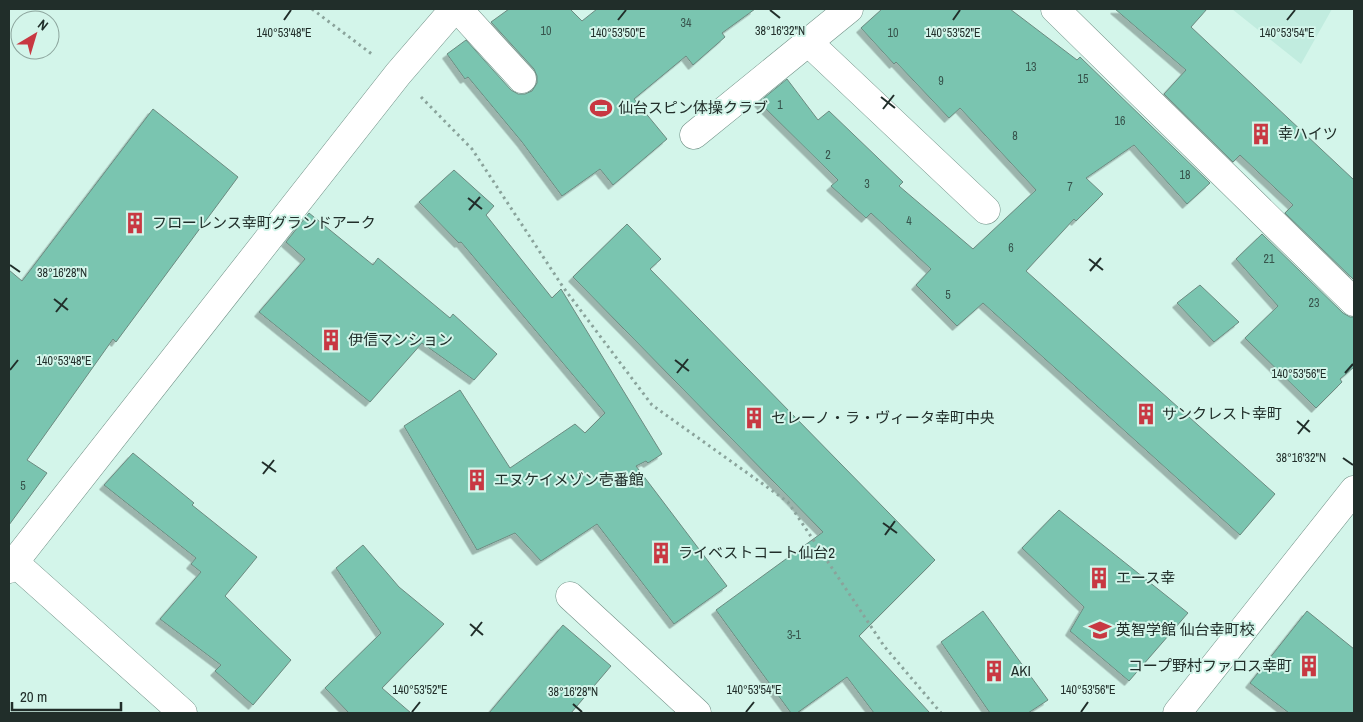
<svg xmlns="http://www.w3.org/2000/svg" width="1363" height="722" viewBox="0 0 1363 722" font-family="'Archivo Narrow','Noto Sans JP',sans-serif">
<defs>
<filter id="shadow"><feDropShadow dx="-4.5" dy="4.5" stdDeviation="0" flood-color="#0004"/></filter>
</defs>
<rect width="100%" height="100%" fill="#d3f5ea"/>
<path fill="#c1ecdf" d="M1232 9H1332L1301 64Z"/>
<g fill="#7ac5b0" stroke="#6c8b81" filter="url(#shadow)">
<path d="M509 9H570L582 21 597 9H755L722 33 725 37 693 65 686 56 634 99 667 139 613 185 600 169 562 196 522 142 468 77 465 79 447 54 466 40 511 90 518 94H525L532 91 537 83V76L534 69 491 22Z"/>
<path d="M882 9H1010L1077 60 1080 57 1210 183 1187 204 1134 145 1086 178 1103 194 1076 221 1074 219 1026 271 1275 494 1240 535 983 303 957 326 916 285 931 269 871 213 866 218 831 186 838 180 759 102 787 79 818 120 829 111 903 182 899 186 973 249 1036 190 960 108 949 118 896 62 894 64 861 28Z"/>
<path d="M1115 9H1207L1191 27 1354 180V280L1285 213 1293 205 1240 155 1233 162 1164 94 1186 70Z"/>
<path d="M153 109 238 177 116 342 113 339 27 460 47 473 9 525V270L22 281Z"/>
<path d="M454 170 494 206 486 215 552 298 561 289 662 454 648 463 646 461 636 466 727 586 674 624 597 524 541 561 515 533 477 550 404 426 460 390 510 468 575 424 585 433 605 413 461 242 459 243 419 202Z"/>
<path d="M309 213 373 265 378 258 450 318 453 314 497 354 474 380 422 343 370 402 259 312 305 259 286 242Z"/>
<path d="M627 224 661 259 650 269 935 560 859 636 930 713H874L847 677 797 713H791L716 610 823 532 573 277Z"/>
<path d="M1262 234 1343 313 1350 317H1354V367L1340 379 1342 382 1316 408 1245 338 1278 306 1236 259Z"/>
<path d="M1200 285 1239 322 1214 342 1177 303Z"/>
<path d="M133 453 194 503 192 505 257 557 225 596 291 660 253 705 215 671 221 665 160 619 201 572 191 564 196 558 104 485Z"/>
<path d="M1059 510 1188 613 1129 681 1070 631 1084 607 1022 548Z"/>
<path d="M363 545 399 587 444 624 382 688 411 713H349L325 688 381 633 336 568Z"/>
<path d="M983 611 1048 700 1028 713H990L941 642Z"/>
<path d="M1307 611 1354 649V713H1289L1250 683Z"/>
<path d="M563 625 611 666 571 713H489Z"/>
</g>
<g fill="none" stroke-linecap="round" stroke-linejoin="round">
<g stroke="#719086" stroke-width="29">
<g id="minor">
<path d="M458 9 522 79"/>
<path d="M1055 9 1354 302"/>
<path d="M808 42 986 210"/>
<path d="M694 135 849 9"/>
<path d="M15 563 183 713"/>
<path d="M9 569 398 74 454 9"/>
<path d="M570 596 697 713"/>
<path d="M1177 713 1354 490"/>
</g>
</g>
<g stroke="#8aa39b" stroke-width="3" stroke-dasharray="2.5 4" stroke-linecap="butt">
<path d="M312 9 373 55"/>
<path d="M421 97 472 149 563 287 652 405 788 502 884 646 941 713"/>
</g>
<use href="#minor" stroke="#fff" stroke-width="28"/>
</g>
<path fill="none" stroke="#212e2a" stroke-width="2" d="M770 10 780 18M284 20 291 10M618 20 626 10M953 20 960 10M1287 20 1295 10M881 97 895 108M883 109 894 95M468 198 482 209M469 210 480 197M1089 259 1103 270M10 265 20 272M1090 271 1101 258M54 299 68 310M56 312 67 298M675 360 689 371M10 370 18 360M677 373 688 359M1345 373 1353 364M1297 421 1310 432M1298 434 1309 420M1343 458 1353 465M262 462 276 472M263 474 274 460M883 523 897 533M885 535 895 521M470 624 483 635M471 636 482 622M573 704 582 712M412 712 420 702M746 712 754 702M1081 712 1088 702"/>
<defs>
<g id="stadium-bare" transform="scale(1.725)"><path d="M0-5a6.5 5 0 1 0 0 10a6.5 5 0 1 0 0-10ZM-3.5-1.8h7v3.6h-7Z" fill="#c83842" stroke="#d3f5ea" stroke-width="2.5" paint-order="stroke"/></g>
<g id="building-bare" transform="scale(1.725)"><path d="M-4-6H4V6H1V3H-1V6H-4ZM-2.5-4.3h1.7v1.8h-1.7ZM.8-4.3h1.7v1.8H.8ZM-2.5-1h1.7V.8h-1.7ZM.8-1h1.7V.8H.8Z" fill="#c83842" stroke="#d3f5ea" stroke-width="2.5" paint-order="stroke"/></g>
<g id="school-bare" transform="scale(1.725)"><path d="M0-5L7-2L0 1L-7-2ZM-4 1L0 2.5L4 1V4Q0 6-4 4Z" fill="#c83842" stroke="#d3f5ea" stroke-width="2.5" paint-order="stroke"/></g>
</defs>
<g fill-rule="evenodd">
<use href="#stadium-bare" x="601" y="108"/>
<use href="#building-bare" x="1261" y="134"/>
<use href="#building-bare" x="135" y="223"/>
<use href="#building-bare" x="331" y="340"/>
<use href="#building-bare" x="1146" y="414"/>
<use href="#building-bare" x="754" y="418"/>
<use href="#building-bare" x="477" y="480"/>
<use href="#building-bare" x="661" y="553"/>
<use href="#building-bare" x="1099" y="578"/>
<use href="#school-bare" x="1100" y="630"/>
<use href="#building-bare" x="1309" y="666"/>
<use href="#building-bare" x="994" y="671"/>
</g>
<g text-anchor="middle" stroke-width="4" stroke-linejoin="round" paint-order="stroke">
<g font-size="12" fill="#37544c">
<text x="686" y="27">34</text>
<text x="546" y="35">10</text>
<text x="893" y="37">10</text>
<text x="1031" y="71">13</text>
<text x="1083" y="83">15</text>
<text x="941" y="85">9</text>
<text x="780" y="109">1</text>
<text x="1120" y="125">16</text>
<text x="1015" y="140">8</text>
<text x="828" y="159">2</text>
<text x="1185" y="179">18</text>
<text x="867" y="188">3</text>
<text x="1070" y="191">7</text>
<text x="909" y="225">4</text>
<text x="1011" y="252">6</text>
<text x="1269" y="263">21</text>
<text x="948" y="299">5</text>
<text x="1314" y="307">23</text>
<text x="23" y="490">5</text>
<text x="794" y="639">3-1</text>
</g>
<g font-size="15" fill="#212e2a" stroke="#d3f5ea" text-anchor="start">
<text x="618" y="113">仙台スピン体操クラブ</text>
<text x="1278" y="139">幸ハイツ</text>
<text x="152" y="228">フローレンス幸町グランドアーク</text>
<text x="348" y="345">伊信マンション</text>
<text x="1162" y="419">サンクレスト幸町</text>
<text x="771" y="423">セレーノ・ラ・ヴィータ幸町中央</text>
<text x="494" y="485">エヌケイメゾン壱番館</text>
<text x="678" y="558">ライベストコート仙台2</text>
<text x="1116" y="583">エース幸</text>
<text x="1116" y="635">英智学館 仙台幸町校</text>
<text x="1292" y="671" text-anchor="end">コープ野村ファロス幸町</text>
<text x="1011" y="676">AKI</text>
</g>
</g>
<g font-size="12" text-anchor="middle" fill="#212e2a" stroke="#d3f5ea" stroke-width="4" stroke-linejoin="round" paint-order="stroke">
<text x="780" y="35">38°16'32"N</text>
<text x="284" y="37">140°53'48"E</text>
<text x="618" y="37">140°53'50"E</text>
<text x="953" y="37">140°53'52"E</text>
<text x="1287" y="37">140°53'54"E</text>
<text x="62" y="277">38°16'28"N</text>
<text x="64" y="365">140°53'48"E</text>
<text x="1299" y="378">140°53'56"E</text>
<text x="1301" y="462">38°16'32"N</text>
<text x="420" y="694">140°53'52"E</text>
<text x="754" y="694">140°53'54"E</text>
<text x="1088" y="694">140°53'56"E</text>
<text x="573" y="696">38°16'28"N</text>
</g>
<rect width="1363" height="722" fill="none" stroke="#212e2a" stroke-width="20"/>
<g transform="translate(35 35) rotate(38)"><circle r="24" fill="#d3f5ea" stroke="#8ca59d"/>
<path d="M0-4L9 19L0 12L-9 19Z" fill="#c83842"/>
<text y="-8" font-size="14" font-weight="bold" text-anchor="middle" fill="#212e2a">N</text>
</g>
<path d="M12 702v8h109v-8" fill="none" stroke="#212e2a" stroke-width="2.5"/>
<text x="20" y="702" font-size="15" fill="#212e2a" stroke="#d3f5ea" stroke-width="4" paint-order="stroke">20 m</text>
</svg>
